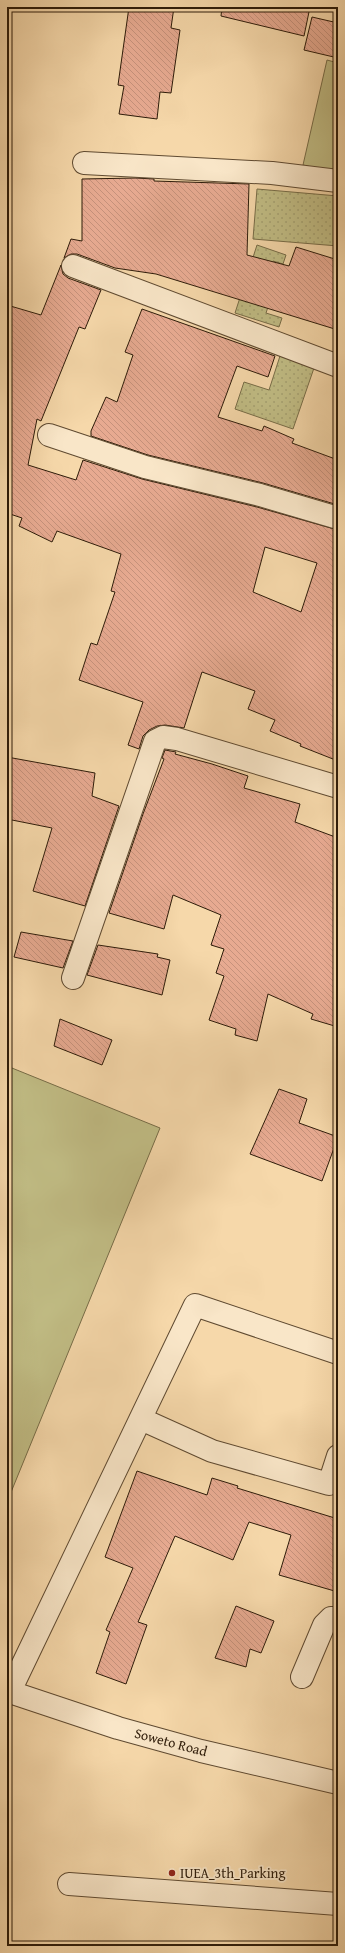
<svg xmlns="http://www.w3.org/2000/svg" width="345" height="1953" viewBox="0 0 345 1953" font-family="'Gentium Book Plus',serif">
<defs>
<pattern id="grass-dots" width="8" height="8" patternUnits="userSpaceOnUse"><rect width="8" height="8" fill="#c1bd85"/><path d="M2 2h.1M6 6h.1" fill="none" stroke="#a6a272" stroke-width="1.8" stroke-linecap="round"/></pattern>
<pattern id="building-back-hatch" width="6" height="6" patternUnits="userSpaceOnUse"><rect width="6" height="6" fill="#e7aa91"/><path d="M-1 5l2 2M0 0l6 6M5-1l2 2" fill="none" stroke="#c6927c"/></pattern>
</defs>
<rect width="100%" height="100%" fill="#f6d8aa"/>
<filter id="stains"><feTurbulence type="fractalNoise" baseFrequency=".005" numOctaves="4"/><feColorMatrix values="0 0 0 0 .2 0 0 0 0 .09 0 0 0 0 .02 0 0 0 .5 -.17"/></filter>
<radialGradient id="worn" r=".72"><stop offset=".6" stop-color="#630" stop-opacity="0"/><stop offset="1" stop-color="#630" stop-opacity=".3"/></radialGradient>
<g fill="url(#grass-dots)" stroke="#776c47">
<path d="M257 189 338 196V246L253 239Z"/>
<path d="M257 245 286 255 283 264 273 261 266 283 275 286 266 313 282 318 279 327 235 313Z"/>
<path d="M280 356 314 368 293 429 235 409 244 382 269 390Z"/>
</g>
<g fill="#c1bd85" stroke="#776c47">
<path d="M327 60 338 63V173L303 165Z"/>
<path d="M7 1066 160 1128 7 1502Z"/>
</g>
<g fill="url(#building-back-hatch)" stroke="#2d1b09" fill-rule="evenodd">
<path d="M129 7H174L171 28 180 30 171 93 160 92 157 119 119 114 124 86 118 85Z"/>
<path d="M222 7H310L304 36 221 16Z"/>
<path d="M312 17 338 23V58L304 50Z"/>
<path d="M136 178 154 179V181L249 184 247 255 289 266 296 247 338 260V330L156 274 115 268 77 254H71L64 258 71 239 82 241V179Z"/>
<path d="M61 265 63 274 68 278 101 290 85 329 79 327 41 421 37 419 28 465 76 480 83 460 142 479 257 507 338 530V761L300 746 301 744 270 731 275 720 248 709 255 691 202 672 184 728 165 725 157 726 149 730 143 736 139 749 128 745 143 702 79 680 91 643 97 645 115 592 111 591 121 554 57 531 52 542 19 526 22 518 7 513V305L41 315ZM265 547 317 563 301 612 253 592Z"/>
<path d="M142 309 275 356 268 377 237 366 218 417 262 431 264 426 294 439 292 443 338 460V505L263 483 148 455 91 436V431L106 397 117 402 133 355 125 352Z"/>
<path d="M165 750 176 752 175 754 212 764 248 776 244 788 300 804 295 822 338 838V1027L311 1019 313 1014 268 994 257 1041 235 1035 236 1029 209 1020 224 976 216 973 224 949 211 945 221 915 173 895 164 929 109 913 143 814 164 759 162 758Z"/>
<path d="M7 757 95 773 92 796 119 806 85 906 33 891 52 828 7 819Z"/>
<path d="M21 932 73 941 63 968 14 957Z"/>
<path d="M98 945 158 954 157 957 170 960 162 995 87 975Z"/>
<path d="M60 1019 112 1040 102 1065 54 1046Z"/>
<path d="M279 1089 307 1099 299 1123 338 1137 322 1181 250 1154Z"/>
<path d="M137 1471 207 1495 212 1478 238 1486 237 1488 338 1519V1592L279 1575 291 1535 249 1522 233 1560 175 1536 138 1622 147 1625 126 1684 96 1673 110 1632 106 1630 133 1568 105 1557Z"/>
<path d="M236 1606 274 1621 261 1653 250 1649 246 1667 215 1658Z"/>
</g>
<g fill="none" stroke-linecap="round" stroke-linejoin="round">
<g stroke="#5f4a31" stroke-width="24">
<g id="minor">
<path d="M84 163 272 173 338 181"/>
<path d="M73 266 338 366"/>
<path d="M49 435 145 467 260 495 338 518"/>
<path d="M73 978 155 741 163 737 177 739 338 787"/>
<path d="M141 1419 212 1451 329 1484 338 1456"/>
<path d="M302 1677 324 1625 331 1618 338 1619"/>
<path d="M7 1691 118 1728 201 1751 338 1783"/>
<path d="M10 1691 195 1305 338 1353"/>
<path d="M69 1884 338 1904"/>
</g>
</g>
<use href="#minor" stroke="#f9e6c8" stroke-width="22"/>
</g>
<circle fill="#8f2418" stroke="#f9e6c8" stroke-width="1.5" cx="172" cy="1873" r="4"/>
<g text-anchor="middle" stroke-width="3.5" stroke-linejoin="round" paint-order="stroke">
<g font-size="14" fill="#2d1b09" stroke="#f9e6c8">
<text transform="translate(171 1742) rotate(15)" y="5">Soweto Road</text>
</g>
<g font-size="14" fill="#2d1b09" stroke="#f9e6c8" text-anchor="start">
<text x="180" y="1878">IUEA_3th_Parking</text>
</g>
</g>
<rect width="345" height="1953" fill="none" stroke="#f6d8aa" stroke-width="24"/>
<rect x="8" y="8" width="329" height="1937" fill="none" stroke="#2d1b09" stroke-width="2"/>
<rect x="12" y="12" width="321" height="1929" fill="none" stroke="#2d1b09"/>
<rect width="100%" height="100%" filter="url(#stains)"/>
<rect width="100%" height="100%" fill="url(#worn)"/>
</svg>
